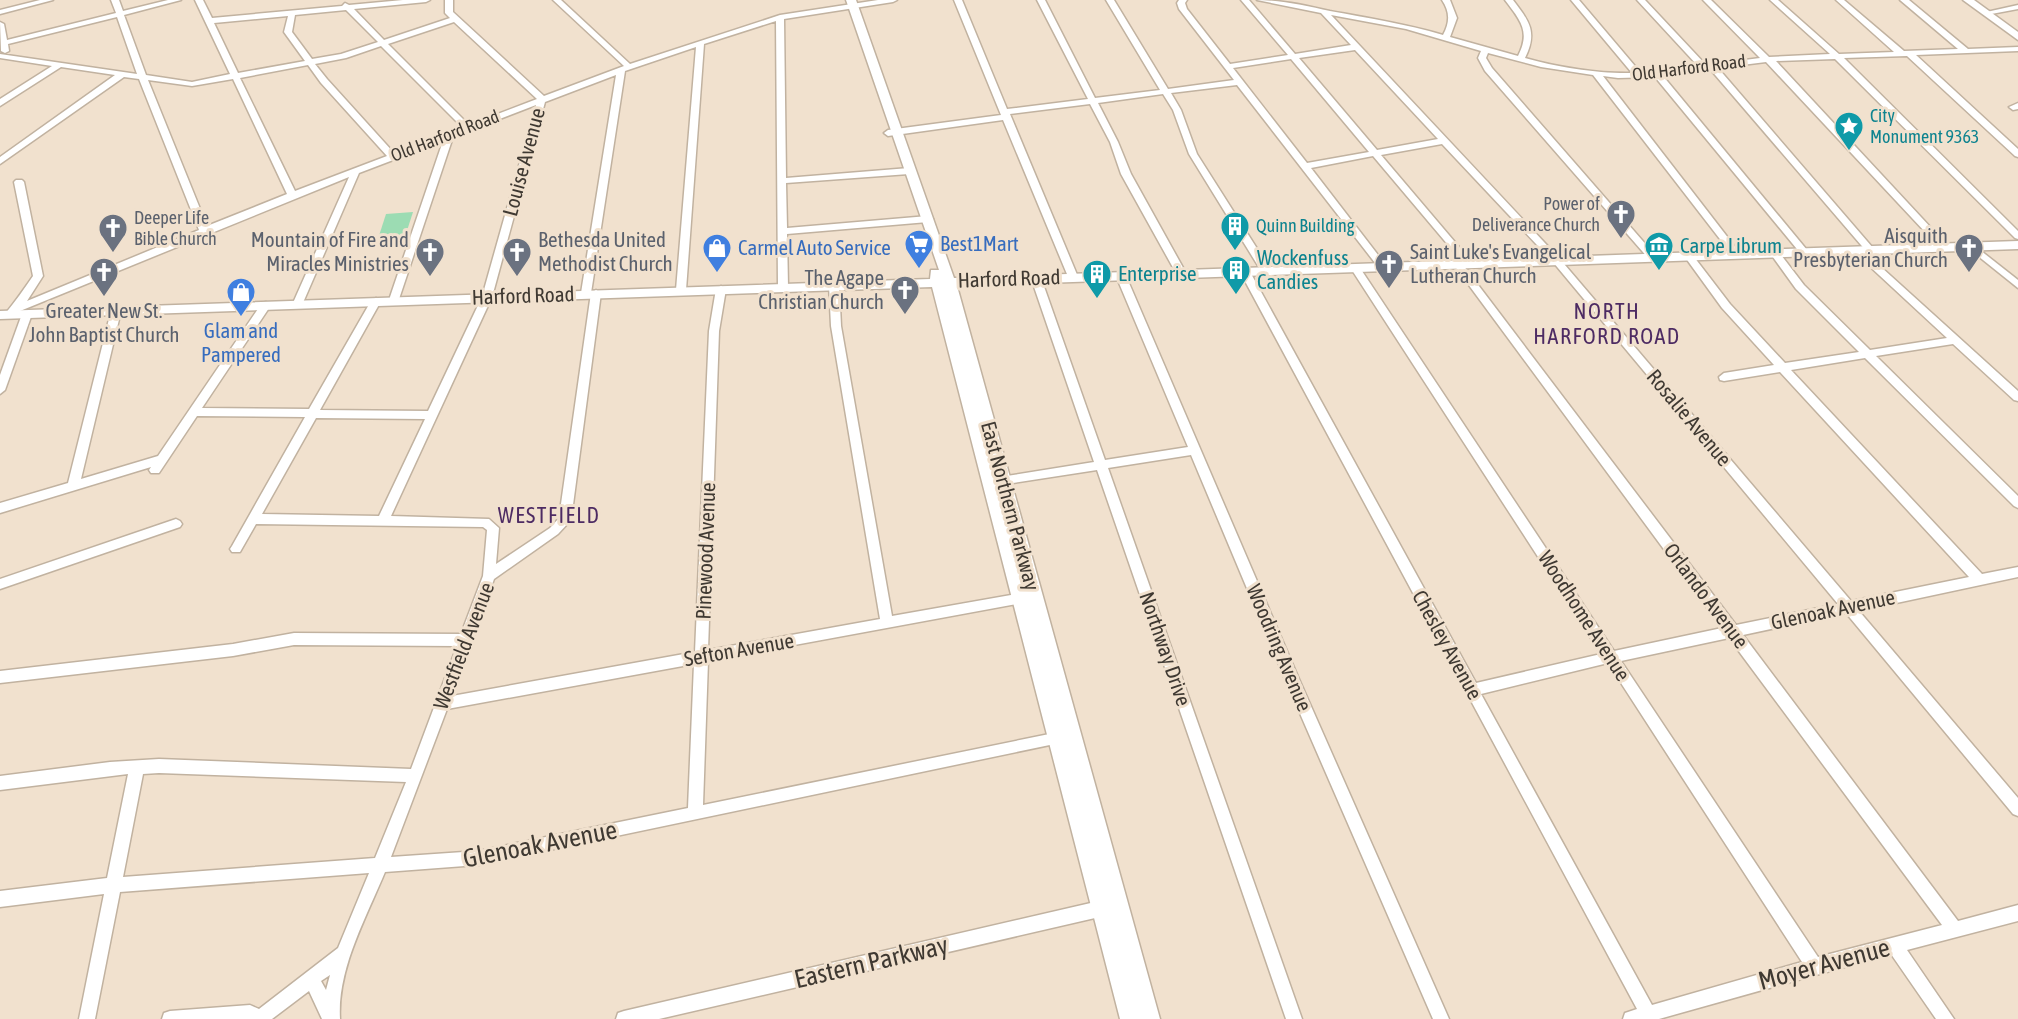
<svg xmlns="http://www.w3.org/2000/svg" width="2018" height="1019" viewBox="0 0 2018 1019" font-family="'Asap Condensed',sans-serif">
<rect width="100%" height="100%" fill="#f1e1ce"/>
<path fill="#9cdcb3" d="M413 212 403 243 376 245 386 214Z"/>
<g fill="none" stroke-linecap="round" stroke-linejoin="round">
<g stroke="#c1b2a0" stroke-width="3">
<g id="minor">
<path d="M40 0H53L0 14V10Z"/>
<path d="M111 0H119L123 11 168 0H181L124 15 146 75 192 82 230 74 195 0H203L212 18 342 6 345 3 349 5 403 0H430L426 2 354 9 384 40 450 18 445 13V0H453V12L544 96 624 66 553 0H561L630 64 780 15 878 0H897L893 2 784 19 786 178 909 168 914 171 909 174 786 183 787 228 928 216 933 219 928 222 787 234 788 287 783 290 778 287 776 21 704 44 686 290 681 293 676 290 696 47 625 71 591 293 596 290 601 293 571 520 558 534 494 579 452 696 695 652 709 331 716 289 721 286 726 289 719 331 708 650 880 619 831 326 829 285 834 282 839 285 841 326 892 616 1028 592 1033 593 1034 597 1033 601 1028 602 708 661 703 805 1064 731 1069 733 1071 737 1069 741 478 865 385 872C366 918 337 969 340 1019H322L309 991 272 1019H162L164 1013 170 1011 250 1005 259 1009 338 948 369 873 120 892 95 1019H79L104 894 0 907V891L107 878 128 774 0 790V776L110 762 159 759 411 769 457 646 294 645 233 656 0 683V671L233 644 294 633 461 634 483 576 487 530 483 527 256 524 240 552H232L230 549 232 546 305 417 197 416 159 473H151L149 470 151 467 0 513V503L68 483 111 311 116 308 121 311 81 479 158 456 262 303 266 302 271 305 202 408 309 409 371 301 376 298 381 301 320 410 428 411 482 297 536 105 453 137 398 302H390L389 300 443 141 359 173 302 305 298 306 293 303 349 177 20 311 14 316H6L5 314C15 302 24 289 33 276L14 182 16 180H22L24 182 43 276 27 301 199 230 139 79 124 77 0 164V157L115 75 61 67 0 106V99L52 66 0 58V54L137 74 117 17 8 44 9 51 5 53 1 51 0 22 4 24 7 40 116 13ZM346 10 378 42 341 54 312 59 292 32 295 15ZM288 16 284 32 305 61 238 73 214 23ZM454 22 537 99 469 125 388 44ZM381 46 462 127 394 153 327 79 315 64 346 58ZM308 65 321 83 387 156 295 191 240 78ZM616 75 581 293 586 296 591 293 559 518 550 528 496 564 499 528 489 519 391 516 492 297 545 102ZM233 79 287 194 207 226 148 80 192 86ZM316 418 425 419 379 516 262 514ZM694 664 688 808 478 851 391 857 447 709ZM159 773 406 782 375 858 123 877 143 774ZM330 975 326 990 321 981Z"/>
<path d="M954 0H962L1007 109 1088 99 1037 0H1045L1095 98 1160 90 1106 0H1114L1168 89 1234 80 1179 9 1177 3 1179 0H1187L1185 3 1187 9 1230 64 1288 55 1241 0H1249L1295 54 1351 45 1321 13 1257 0C1282 0 1307 6 1330 11 1368 18 1406 24 1443 35 1450 22 1450 12 1442 0H1450L1457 18 1450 37 1518 56C1531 31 1520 20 1505 0H1513C1529 21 1538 32 1525 58 1556 67 1601 74 1632 73L1571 0H1579L1640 72 1698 66 1637 0H1645L1706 65 1760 58 1703 0H1711L1769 57 1830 54 1770 0H1778L1839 54 1894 52 1836 0H1844L1904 51 1958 49 1900 0H1909L1968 49 2018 47V51L1916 55 2018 149V157L2015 156 1907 56 1844 58 2018 231V239L2015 238 1835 59 1776 61 1947 245V249H1941L1766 62 1718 68 1873 248V252H1867L1710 69 1663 76 1807 250V254H1801L1655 77 1618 78 1603 76 1739 252V256H1733L1593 75 1541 67 1488 53 1486 58 1492 68 1655 255 1657 257 1652 260 1649 259 1485 71 1478 58 1481 51 1406 29 1331 15 1559 258 1851 601 1969 577 1780 372 1724 381 1720 380 1719 377 1724 373 1774 365 1722 308 1685 257V253H1691L1730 304 1785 363 1859 352 1796 289 1770 253 1775 250 1778 251 1804 285 1870 350 1947 338 1852 250 1854 248H1860L2018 391V401L2014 400 1953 344 1876 356 2018 496V508L2014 506 1865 358 1791 370 1982 574 2018 567V577L1859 611 2018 798V816L2013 814 1846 613 1743 635 1958 921 2018 905V921L1907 950 1954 1019H1936L1891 954 1659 1019H1623L1625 1013 1637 1009 1239 270 1244 267 1249 270 1476 683 1601 654 1350 267 1352 265H1358L1614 651 1722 628 1454 265V261H1460L1736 625 1838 604 1553 262 1442 144 1381 155 1471 261V265H1465L1373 156 1311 168 1385 264V268H1379L1237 85 1171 93 1181 110 1197 154 1270 269 1265 272 1260 269 1189 154 1173 110 1163 94 1098 103 1118 142 1131 174 1186 273 1181 276 1176 273 1121 174 1110 142 1090 104 1010 114 1078 277 1073 280 1069 279 1003 120 888 136 884 133 888 130 1001 115ZM1355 50 1438 139 1377 150 1299 58ZM1291 59 1369 152 1307 163 1233 68ZM1729 638 1942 925 1818 957 1621 661ZM1608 663 1802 962 1652 1005 1481 694Z"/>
<path d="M2018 5V9L1986 15 1982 13Z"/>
<path d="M2018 103V109L2013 110 2009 107Z"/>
<path d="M1971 243 2018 280V288L1968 248V244Z"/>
<path d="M1123 272 1128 275 1129 283 1299 679 1449 1019H1433L1285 679 1191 455 1108 468 1302 1019H1286L1097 470 994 486 988 482 994 478 1094 462 1031 278 1036 275 1041 278 1105 460 1188 447 1119 283 1118 275Z"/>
<path d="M27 311 32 314 5 390 0 394V375L22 314Z"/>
<path d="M176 519 180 521 182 524 180 527 0 589V579Z"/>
<path d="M1108 899 1113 902 1116 907 1113 912 1108 915 659 1019H616L618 1013 624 1011Z"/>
</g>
</g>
<g stroke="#c1b2a0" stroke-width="3">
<g id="major">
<path d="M846 0H856L954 278 2018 241V249L957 286 1160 1019H1120L932 287 0 319V311L930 279 931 270H939Z"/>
<path d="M1963 0H1974L2018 32V40Z"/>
</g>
</g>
<use href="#minor" fill="#fff" fill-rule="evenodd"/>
<use href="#major" fill="#fff" fill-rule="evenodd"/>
</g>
<defs>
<g id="sight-pin" transform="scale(1.5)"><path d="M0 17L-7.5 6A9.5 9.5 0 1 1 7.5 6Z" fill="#0f9aa8" stroke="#f1e1ce"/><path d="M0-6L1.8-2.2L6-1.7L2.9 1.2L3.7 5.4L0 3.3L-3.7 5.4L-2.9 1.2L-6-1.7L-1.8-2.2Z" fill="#fff"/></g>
<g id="church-pin" transform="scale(1.5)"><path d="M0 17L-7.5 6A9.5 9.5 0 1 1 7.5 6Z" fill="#6b7280" stroke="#f1e1ce"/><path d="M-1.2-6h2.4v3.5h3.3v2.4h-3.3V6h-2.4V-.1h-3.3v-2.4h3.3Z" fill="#fff"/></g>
<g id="building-pin" transform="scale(1.5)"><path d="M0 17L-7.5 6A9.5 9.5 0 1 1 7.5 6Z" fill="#0f9aa8" stroke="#f1e1ce"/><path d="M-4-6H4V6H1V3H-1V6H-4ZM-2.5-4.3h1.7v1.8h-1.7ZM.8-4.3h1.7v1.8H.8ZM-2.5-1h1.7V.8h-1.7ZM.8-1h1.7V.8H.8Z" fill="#fff"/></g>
<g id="supermarket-pin" transform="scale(1.5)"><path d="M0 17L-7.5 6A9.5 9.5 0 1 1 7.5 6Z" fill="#3f7fe0" stroke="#f1e1ce"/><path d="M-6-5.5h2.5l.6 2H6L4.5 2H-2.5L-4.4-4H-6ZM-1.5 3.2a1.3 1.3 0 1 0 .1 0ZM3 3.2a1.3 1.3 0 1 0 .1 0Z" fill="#fff"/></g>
<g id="museum-pin" transform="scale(1.5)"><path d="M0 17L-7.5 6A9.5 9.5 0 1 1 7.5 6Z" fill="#0f9aa8" stroke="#f1e1ce"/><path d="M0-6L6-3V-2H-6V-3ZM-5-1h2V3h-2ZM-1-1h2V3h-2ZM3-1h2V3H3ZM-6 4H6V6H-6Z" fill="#fff"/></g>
<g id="shop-pin" transform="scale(1.5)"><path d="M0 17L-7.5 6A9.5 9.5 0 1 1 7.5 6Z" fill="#3f7fe0" stroke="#f1e1ce"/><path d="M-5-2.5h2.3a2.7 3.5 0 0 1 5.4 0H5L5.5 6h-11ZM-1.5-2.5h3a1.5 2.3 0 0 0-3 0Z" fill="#fff"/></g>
</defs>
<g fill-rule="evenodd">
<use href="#sight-pin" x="1849" y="126"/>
<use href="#church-pin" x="1621" y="214"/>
<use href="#building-pin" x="1235" y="226"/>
<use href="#church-pin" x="113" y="228"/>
<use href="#supermarket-pin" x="919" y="244"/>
<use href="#museum-pin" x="1659" y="246"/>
<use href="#shop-pin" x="717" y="248"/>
<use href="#church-pin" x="1969" y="248"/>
<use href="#church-pin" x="430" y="252"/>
<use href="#church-pin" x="517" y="252"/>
<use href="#church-pin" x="1389" y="264"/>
<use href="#building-pin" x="1236" y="270"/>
<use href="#church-pin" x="104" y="272"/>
<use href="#building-pin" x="1097" y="274"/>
<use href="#church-pin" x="905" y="290"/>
<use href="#shop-pin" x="241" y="292"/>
</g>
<g text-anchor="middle" stroke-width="6" stroke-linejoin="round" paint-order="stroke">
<g font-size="18" fill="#3f3932" stroke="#f1e1ce">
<text transform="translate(1689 68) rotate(-7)" y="6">Old Harford Road</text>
<text transform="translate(445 136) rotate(-21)" y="6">Old Harford Road</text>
</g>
<g font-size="18" fill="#0d838f" stroke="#f1e1ce" text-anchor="start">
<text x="1870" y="122">City<tspan x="1870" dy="21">Monument 9363</tspan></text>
<text x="1256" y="232">Quinn Building</text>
</g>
<g font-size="18" fill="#5b616d" stroke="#f1e1ce" text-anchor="end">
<text x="1600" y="210">Power of<tspan x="1600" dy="21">Deliverance Church</tspan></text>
<text x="134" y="224" text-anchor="start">Deeper Life<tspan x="134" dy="21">Bible Church</tspan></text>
</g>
<g font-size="21" fill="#3f3932" stroke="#f1e1ce">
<text transform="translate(524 162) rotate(-75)" y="7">Louise Avenue</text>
<text transform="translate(1009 279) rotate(-2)" y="7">Harford Road</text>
<text transform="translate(523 296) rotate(-2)" y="7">Harford Road</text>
<text transform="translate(1689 418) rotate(50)" y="7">Rosalie Avenue</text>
<text transform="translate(1010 506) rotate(75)" y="7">East Northern Parkway</text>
<text transform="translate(706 551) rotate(-88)" y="7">Pinewood Avenue</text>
<text transform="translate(1706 596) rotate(53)" y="7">Orlando Avenue</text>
<text transform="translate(1833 610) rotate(-12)" y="7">Glenoak Avenue</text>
<text transform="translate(1584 616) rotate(57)" y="7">Woodhome Avenue</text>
<text transform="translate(1447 645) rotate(61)" y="7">Chesley Avenue</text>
<text transform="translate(464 646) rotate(-69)" y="7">Westfield Avenue</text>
<text transform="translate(1279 648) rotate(67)" y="7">Woodring Avenue</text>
<text transform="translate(1165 649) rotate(71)" y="7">Northway Drive</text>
<text transform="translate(739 650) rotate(-10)" y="7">Sefton Avenue</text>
</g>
<g font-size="21" fill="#5b616d" stroke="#f1e1ce" text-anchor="end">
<text x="1948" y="243">Aisquith<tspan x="1948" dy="24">Presbyterian Church</tspan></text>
<text x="409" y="247">Mountain of Fire and<tspan x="409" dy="24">Miracles Ministries</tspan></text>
<text x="538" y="247" text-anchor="start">Bethesda United<tspan x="538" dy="24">Methodist Church</tspan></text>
<text x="1410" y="259" text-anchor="start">Saint Luke's Evangelical<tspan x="1410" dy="24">Lutheran Church</tspan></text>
<text x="884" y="285">The Agape<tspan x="884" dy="24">Christian Church</tspan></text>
<text x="104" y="318" text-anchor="middle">Greater New St.<tspan x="104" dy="24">John Baptist Church</tspan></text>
</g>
<g font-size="21" fill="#366cbe" stroke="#f1e1ce" text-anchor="start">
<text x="940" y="251">Best1Mart</text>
<text x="738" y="255">Carmel Auto Service</text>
<text x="241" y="338" text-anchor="middle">Glam and<tspan x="241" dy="24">Pampered</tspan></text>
</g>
<g font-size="21" fill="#0d838f" stroke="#f1e1ce" text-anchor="start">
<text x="1680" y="253">Carpe Librum</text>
<text x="1257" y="265">Wockenfuss<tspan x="1257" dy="24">Candies</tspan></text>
<text x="1118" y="281">Enterprise</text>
</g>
<g font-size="22" letter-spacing="1.5" fill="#4d2b63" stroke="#f1e1ce">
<text x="1607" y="319">NORTH<tspan x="1607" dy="25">HARFORD ROAD</tspan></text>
<text x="549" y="523">WESTFIELD</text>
</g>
<g font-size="26" fill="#3f3932" stroke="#f1e1ce">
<text transform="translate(540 844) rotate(-11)" y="9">Glenoak Avenue</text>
<text transform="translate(871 962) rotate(-13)" y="9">Eastern Parkway</text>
<text transform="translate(1824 964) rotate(-15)" y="9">Moyer Avenue</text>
</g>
</g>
</svg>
